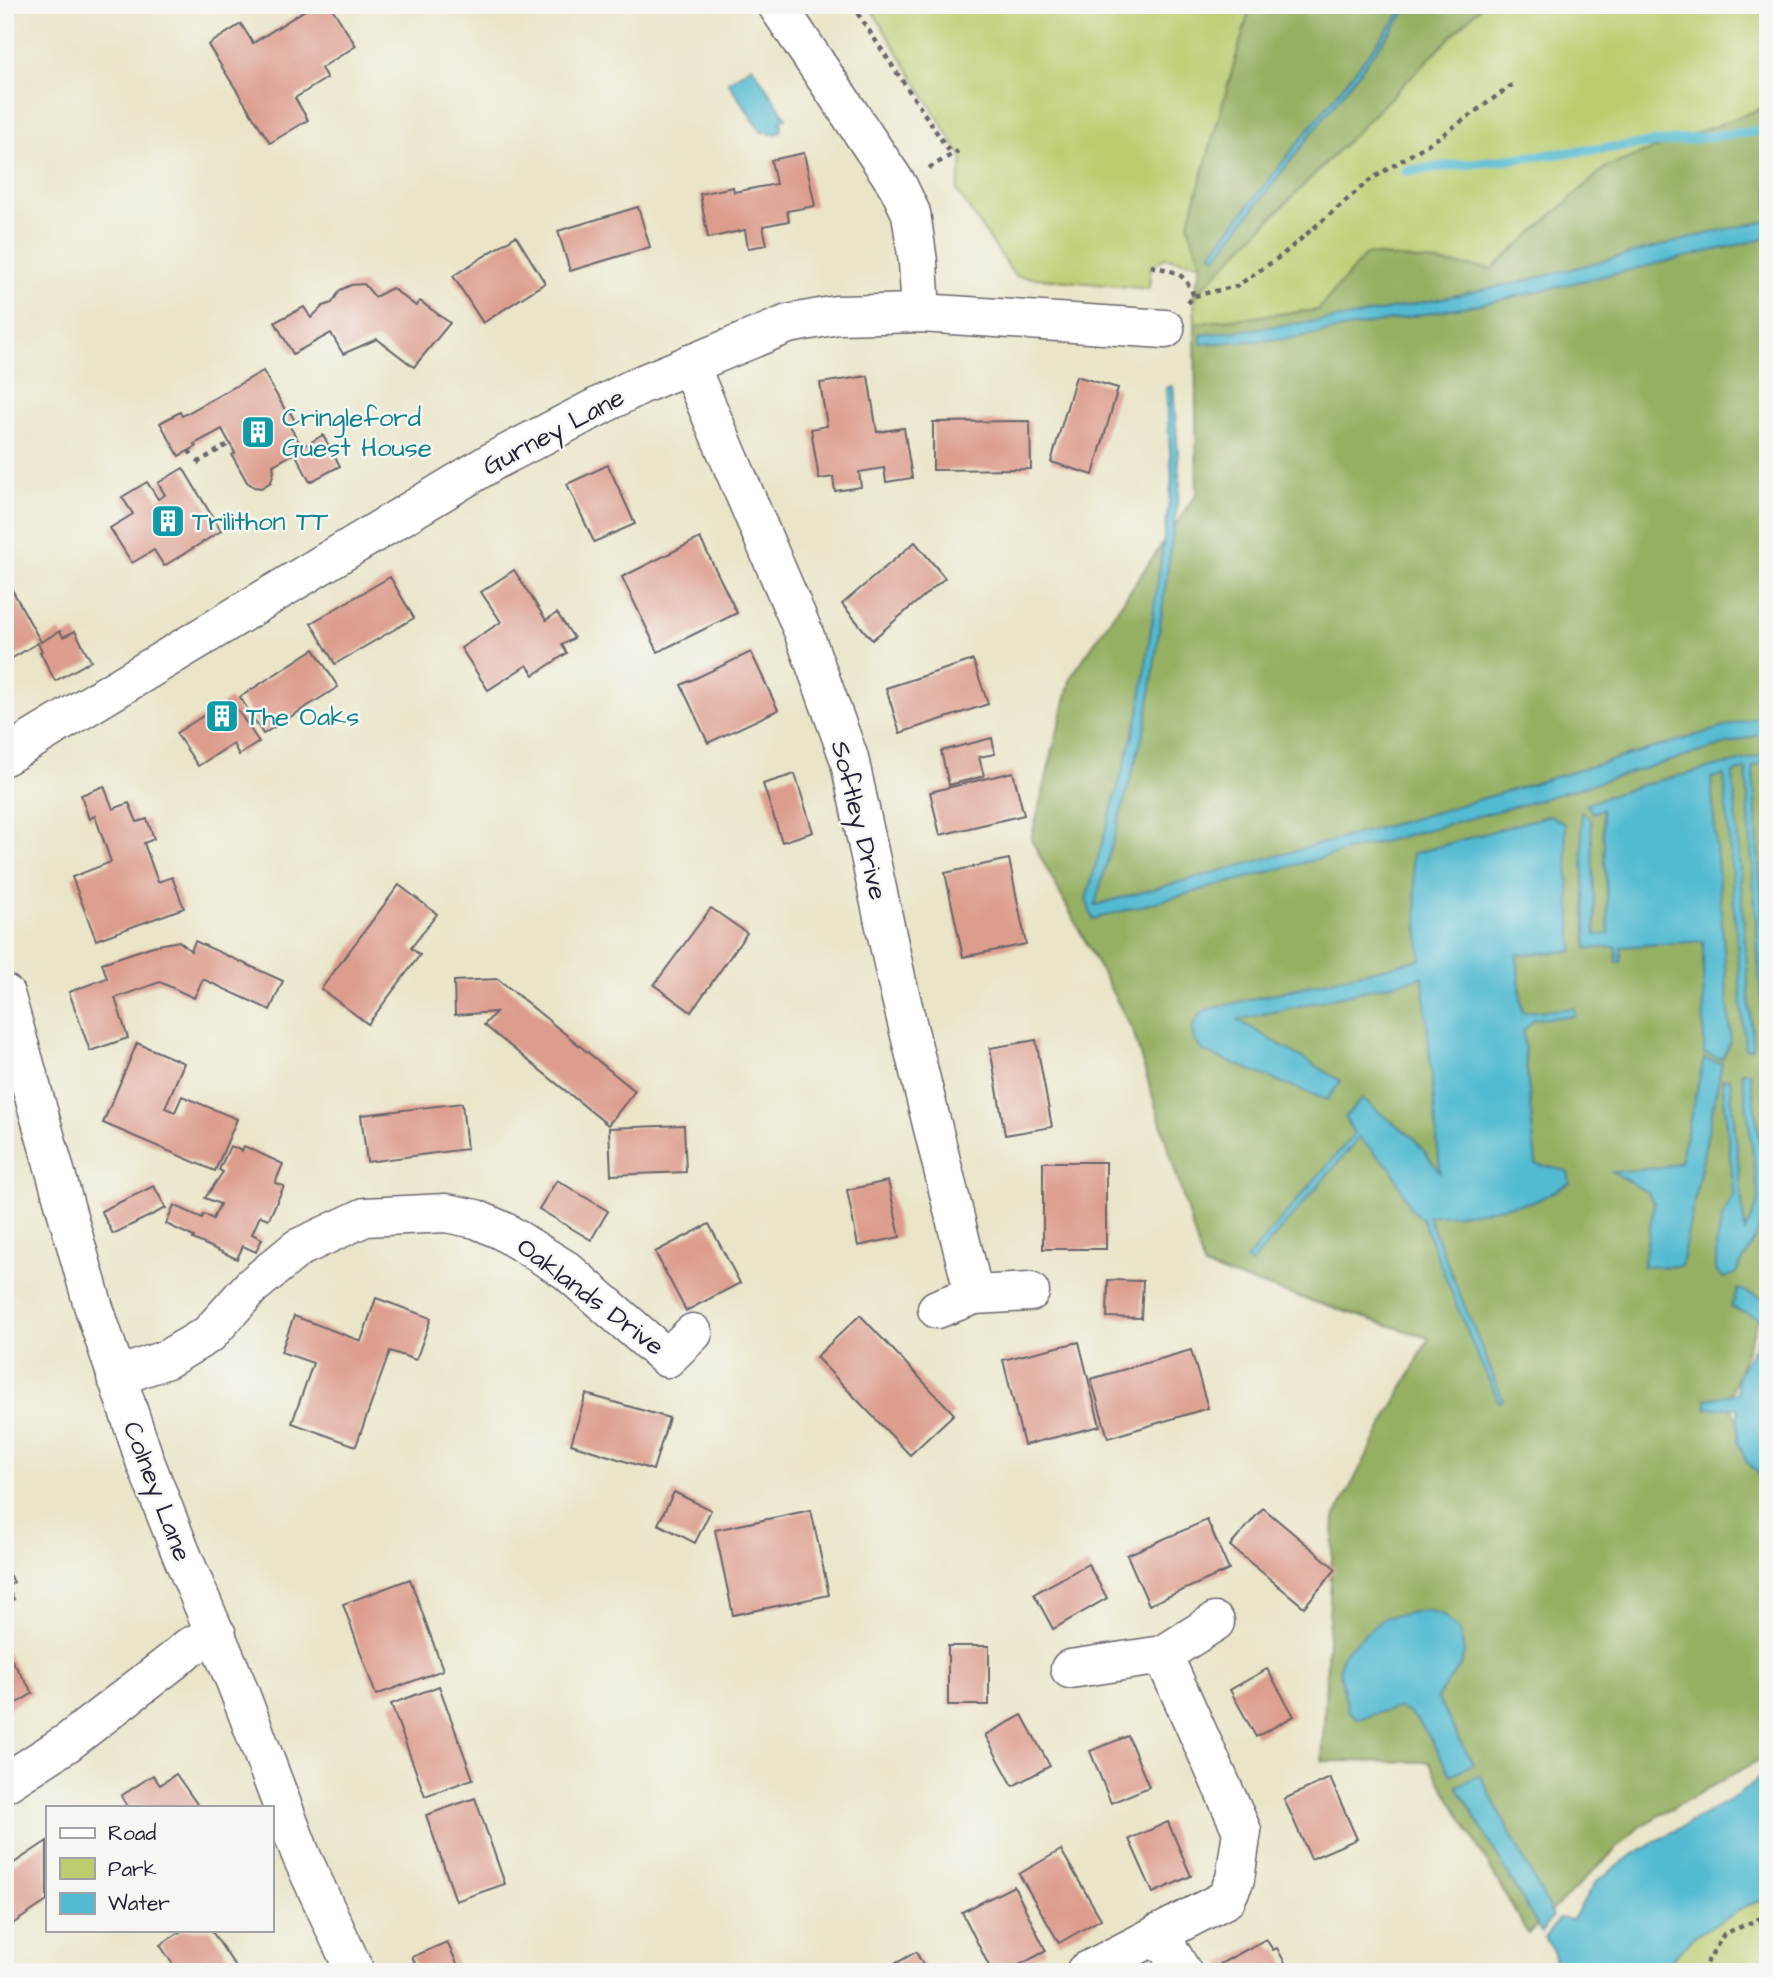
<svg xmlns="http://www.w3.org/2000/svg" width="1773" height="1977" viewBox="0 0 1773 1977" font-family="'Architects Daughter',sans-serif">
<rect width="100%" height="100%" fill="#f6f6f2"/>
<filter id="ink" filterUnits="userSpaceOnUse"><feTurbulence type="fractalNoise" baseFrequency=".0143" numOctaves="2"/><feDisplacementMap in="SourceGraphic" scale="14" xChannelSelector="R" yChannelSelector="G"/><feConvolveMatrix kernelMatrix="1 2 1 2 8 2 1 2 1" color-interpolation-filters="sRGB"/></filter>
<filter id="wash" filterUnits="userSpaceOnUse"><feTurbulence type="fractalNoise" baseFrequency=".00686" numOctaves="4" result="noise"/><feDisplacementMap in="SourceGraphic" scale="28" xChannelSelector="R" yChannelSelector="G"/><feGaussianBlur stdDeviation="1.57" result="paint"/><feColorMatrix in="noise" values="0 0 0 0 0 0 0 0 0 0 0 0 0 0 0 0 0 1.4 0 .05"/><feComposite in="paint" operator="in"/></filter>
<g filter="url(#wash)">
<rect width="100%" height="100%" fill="#eae5c8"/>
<g fill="#bccd70" stroke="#6f7856" stroke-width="2">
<path d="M869 5H1251L1188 225 1201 263 1165 258 1151 266 1149 289 1015 276 957 191 963 159Z"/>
<path d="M1482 5H1768V106L1606 167 1492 269 1366 254 1318 310 1195 323 1194 296Z"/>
<path d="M1768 1898V1972H1662L1692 1937 1751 1904Z"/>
</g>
<g fill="#95b062" stroke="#5c694e" stroke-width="2">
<path d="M1251 5H1482L1194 296 1201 263 1188 225Z"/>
<path d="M1768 106V1292L1728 1402 1768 1482V1755L1639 1827 1528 1934 1429 1762 1322 1761 1334 1518 1429 1338 1204 1267 1133 1031 1031 839 1071 677 1197 493 1195 323 1318 310 1366 254 1492 269 1606 167Z"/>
</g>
<g fill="#53bbd1" stroke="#3a6e86" stroke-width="2">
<path d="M1407 5H1411L1216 257 1211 253Z"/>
<path d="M752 66 786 118 780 122 782 126 780 132 776 134H770L767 130 762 133 728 82Z"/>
<path d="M1768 221V238L1496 301 1287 339 1201 344V335L1351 317 1521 282 1722 230Z"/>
<path d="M1173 386 1180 483 1146 724 1095 905 1423 816 1768 714V732L1535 801 1093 919 1086 900 1139 713 1172 481 1166 388Z"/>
<path d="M1768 754V790L1766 763 1753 766 1768 1002V1046H1764L1746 769 1733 773 1753 1049H1745L1724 775 1711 778 1731 1041 1722 1059 1704 1054 1703 941 1621 947V962H1617L1616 947 1587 949 1581 812 1591 819 1596 935 1609 934 1602 809 1593 813 1586 804 1641 785Z"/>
<path d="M1550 815 1565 824 1573 951 1517 955 1522 1012 1575 1008V1016L1535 1019 1523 1031 1536 1164 1568 1171 1570 1183 1536 1201 1470 1213 1428 1216 1503 1400 1499 1402 1476 1353 1422 1219 1410 1208 1392 1169 1359 1138 1251 1264 1246 1260 1354 1134 1345 1117 1362 1099 1414 1138 1440 1172 1423 977 1238 1020 1341 1081 1327 1100 1204 1052C1188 1037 1189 1024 1205 1010L1421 959 1412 854Z"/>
<path d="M1704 1059 1722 1063 1681 1266 1643 1267 1654 1204 1648 1193 1613 1172 1667 1167 1680 1162Z"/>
<path d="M1742 1072H1750L1766 1185 1768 1180V1206L1751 1247 1735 1274 1723 1278 1716 1271V1246L1722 1218 1734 1194 1722 1079H1730L1745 1231 1759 1201Z"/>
<path d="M1738 1289 1768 1300V1483L1746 1461 1738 1442V1408H1706V1399L1737 1393 1738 1374 1756 1345 1764 1320 1731 1307Z"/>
<path d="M1424 1610 1442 1614 1459 1631 1464 1651 1461 1664 1437 1698 1473 1764 1451 1775C1440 1757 1419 1708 1396 1709 1383 1710 1370 1716 1358 1719L1348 1710 1339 1669 1343 1654 1383 1618Z"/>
<path d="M1768 1771V1898L1751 1904 1692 1937 1662 1972H1557L1554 1953 1545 1937 1560 1918 1572 1920 1596 1882 1632 1855 1738 1795Z"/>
<path d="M1480 1775 1553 1916 1541 1932 1457 1786Z"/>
</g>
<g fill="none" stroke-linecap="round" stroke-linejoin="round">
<path stroke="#53bbd1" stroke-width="10" d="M1406 171 1768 130"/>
</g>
<g id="blocks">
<g fill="#dd9d8d">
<path d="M313 5H330L356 46 321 68 327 78 295 98 308 120 270 143 208 45 241 24 253 43Z"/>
<path d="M804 153 815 206 787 211 789 221 763 226 767 245 748 248 745 230 708 238 700 194 733 187 734 192 776 184 771 160Z"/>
<path d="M638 207 650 247 570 271 558 231Z"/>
<path d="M516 236 545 283 483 323 453 276Z"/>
<path d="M364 284 375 297 392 288 416 306 420 301 450 323 414 367 377 339 343 354 331 333 293 354 275 322 304 307 311 318 323 306 332 303 340 290 351 285Z"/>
<path d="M263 371 287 413 290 412 295 421 289 425 302 447 323 435 340 466 310 482 295 453 273 465 274 471 271 482 261 488 254 487 247 482 232 455 235 453 222 429 194 444 196 447 179 456 160 423 180 412 182 416Z"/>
<path d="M868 376 877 432 904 428 912 478 886 482 884 468 859 472 861 487 835 491 833 477 819 479 811 429 827 426 820 383Z"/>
<path d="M1076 376 1118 388 1093 475 1051 462Z"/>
<path d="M1030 421 1031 469 933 470V422Z"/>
<path d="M608 465 635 524 594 542 567 484Z"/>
<path d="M183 468 221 531 164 566 154 550 132 563 110 528 133 514 122 497 147 482 158 499 165 495 158 483Z"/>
<path d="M700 538 737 613 658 652 622 577Z"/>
<path d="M915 542 945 578 872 640 842 604Z"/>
<path d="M514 570 546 620 557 613 574 638 562 645 567 653 534 675 527 665 488 690 461 648 501 622 481 592Z"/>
<path d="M5 577 41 642 60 631 63 637 75 631 91 661 55 681 40 652 42 651 38 643 9 660 5 654Z"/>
<path d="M390 577 414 618 335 664 311 623Z"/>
<path d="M314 649 338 687 263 734 240 697Z"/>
<path d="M751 652 778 710 708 743 681 685Z"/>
<path d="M973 660 988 704 900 733 886 688Z"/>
<path d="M230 699 259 742 239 755 233 744 198 766 176 733Z"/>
<path d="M992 738 995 754 979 757 984 776 949 785 941 751Z"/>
<path d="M1013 772 1024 815 940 835 930 792Z"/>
<path d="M795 774 813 832 782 842 763 784Z"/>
<path d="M104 786 113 809 129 803 137 822 147 819 154 839 144 843 158 882 172 877 184 908 96 940 72 877 111 862 95 816 89 819 81 795Z"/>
<path d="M1009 859 1026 944 963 957 945 873Z"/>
<path d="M399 885 437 914 411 948 420 955 368 1024 321 989Z"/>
<path d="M711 908 747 933 691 1012 654 985Z"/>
<path d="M179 941 191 951 195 941 283 981 270 1010 203 979 194 998 160 982 115 998 128 1038 90 1051 69 992 107 978 102 963 153 946Z"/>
<path d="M498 979 635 1091 608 1125 484 1025 496 1012 455 1015 454 981Z"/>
<path d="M1036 1040 1052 1127 1005 1135 990 1048Z"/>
<path d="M137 1043 184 1063 165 1108 175 1112 182 1096 237 1119 215 1171 103 1123Z"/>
<path d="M462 1103 467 1149 367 1162 361 1115Z"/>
<path d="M684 1125 686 1172 611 1175 609 1128Z"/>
<path d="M230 1146 242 1151 244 1146 283 1164 275 1183 284 1186 269 1219 260 1216 252 1234 262 1239 256 1252 243 1246 237 1259 193 1239 194 1237 166 1224 174 1205 202 1218 204 1214 213 1219 220 1204 205 1198 223 1172 219 1170Z"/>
<rect x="1043" y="1162" width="63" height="87"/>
<path d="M557 1180 608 1211 591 1240 539 1209Z"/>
<path d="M888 1181 900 1237 858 1246 847 1190Z"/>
<path d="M154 1186 166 1208 113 1234 101 1211Z"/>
<path d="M709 1224 740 1283 686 1311 655 1252Z"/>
<path d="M1108 1280 1143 1281 1141 1318 1107 1317Z"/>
<path d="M376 1298 431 1318 416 1360 390 1351 356 1446 292 1423 313 1363 281 1352 294 1316 361 1341Z"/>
<path d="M860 1315 954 1414 910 1455 816 1357Z"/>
<path d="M1079 1342 1100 1426 1024 1445 1003 1360Z"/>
<path d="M1191 1350 1208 1408 1108 1438 1091 1379Z"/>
<path d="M586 1394 669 1418 653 1470 571 1444Z"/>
<path d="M674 1492 711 1510 695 1543 658 1524Z"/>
<path d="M1263 1508 1336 1569 1304 1607 1230 1546Z"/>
<path d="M811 1510 829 1595 733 1615 715 1530Z"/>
<path d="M1207 1520 1229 1570 1149 1605 1127 1555Z"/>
<path d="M1088 1564 1107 1598 1053 1629 1034 1594Z"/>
<path d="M5 1569 14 1582 7 1587 14 1599 5 1605Z"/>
<path d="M410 1579 443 1670 376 1695 343 1604Z"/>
<rect x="948" y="1646" width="41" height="59"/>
<path d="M5 1650 33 1693 5 1711Z"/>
<path d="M1267 1669 1294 1716 1256 1737 1230 1690Z"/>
<path d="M439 1686 473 1779 425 1796 391 1704Z"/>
<path d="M1022 1715 1050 1766 1013 1786 985 1735Z"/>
<path d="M1128 1736 1149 1787 1111 1803 1090 1751Z"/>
<path d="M176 1774 197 1804 192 1807H125L127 1806 121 1796 153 1775 160 1785Z"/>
<path d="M1330 1778 1357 1839 1311 1859 1284 1799Z"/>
<path d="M475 1798 505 1884 456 1901 426 1815Z"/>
<path d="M1168 1822 1191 1876 1153 1893 1129 1839Z"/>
<path d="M47 1841V1901L5 1929V1869Z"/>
<path d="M1061 1850 1101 1919 1059 1943 1019 1874Z"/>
<path d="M1014 1886 1046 1951 1006 1972H992L962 1912Z"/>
<path d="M183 1930H211L239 1972H178L160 1945Z"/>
<path d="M1266 1939 1273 1950 1277 1948 1290 1972H1224L1220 1964Z"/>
<path d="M447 1942 461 1972H419L412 1957Z"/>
<path d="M916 1952 927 1972H880L893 1965Z"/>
</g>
</g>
</g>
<g filter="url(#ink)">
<use href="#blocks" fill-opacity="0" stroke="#68666c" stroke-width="2"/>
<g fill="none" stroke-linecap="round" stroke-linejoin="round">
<g stroke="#68666c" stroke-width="41">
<g id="minor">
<path d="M777 5 898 186 911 213 918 262 921 313"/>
<path d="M689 364 803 631 849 758 897 982 974 1295 1030 1292"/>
<path d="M5 756 495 460 640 385 788 324 837 315 921 313 1165 329"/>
<path d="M5 994 93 1305 145 1461 181 1553 236 1683 301 1855 355 1972"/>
<path d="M937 1309 974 1295"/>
<path d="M116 1377 167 1359 209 1334 252 1286 298 1248 365 1217 446 1213 476 1219 503 1231 566 1270 667 1358 693 1333"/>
<path d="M1163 1655 1215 1622"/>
<path d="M1070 1669 1163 1655 1242 1831 1235 1879 1226 1899 1085 1972"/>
<path d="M5 1783 67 1743 173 1661 189 1647 217 1635"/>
<path d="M1159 1933 1182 1972"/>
</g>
</g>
<g stroke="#68666c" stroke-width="4.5" stroke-dasharray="5 5" stroke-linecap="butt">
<path d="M852 5 951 154"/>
<path d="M929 168 958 151"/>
<path d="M1151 266C1176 272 1183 271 1194 296"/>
<path d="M1188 303 1194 296 1237 286 1281 256 1370 180 1441 136 1515 83"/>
<path d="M189 450 192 456"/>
<path d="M197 463 230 443"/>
<path d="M1701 1972 1724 1934 1768 1915"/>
</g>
<use href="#minor" stroke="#fff" stroke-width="38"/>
</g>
</g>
<defs>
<g id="building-square" transform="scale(1.75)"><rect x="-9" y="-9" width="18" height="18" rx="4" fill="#0f9aa8" stroke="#f6f6f2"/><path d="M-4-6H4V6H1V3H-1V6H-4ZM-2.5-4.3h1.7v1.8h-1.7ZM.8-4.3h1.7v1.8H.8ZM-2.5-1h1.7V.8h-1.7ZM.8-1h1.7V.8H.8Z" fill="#fff"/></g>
</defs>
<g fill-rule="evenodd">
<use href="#building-square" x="258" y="432"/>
<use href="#building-square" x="168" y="521"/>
<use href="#building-square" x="222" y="716"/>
</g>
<g text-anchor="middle" stroke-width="5" stroke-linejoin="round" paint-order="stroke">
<g font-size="26" fill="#0d838f" stroke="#f6f6f2" text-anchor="start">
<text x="282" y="426">Cringleford<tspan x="282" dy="30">Guest House</tspan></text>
<text x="192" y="530">Trilithon TT</text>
<text x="246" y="725">The Oaks</text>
</g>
<g font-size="26" fill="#22223b" stroke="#f6f6f2">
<text transform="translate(553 431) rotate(-28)" y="9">Gurney Lane</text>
<text transform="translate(860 820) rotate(76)" y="9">Softley Drive</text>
<text transform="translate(591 1296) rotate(37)" y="9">Oaklands Drive</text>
<text transform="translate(158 1491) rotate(69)" y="9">Colney Lane</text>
</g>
</g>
<rect width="1773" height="1977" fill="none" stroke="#f6f6f2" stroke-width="28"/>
<rect x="46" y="1806" width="228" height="126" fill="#f6f6f2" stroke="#a1a1a9" stroke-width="2"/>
<rect x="60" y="1828" width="35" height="10" fill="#ffffff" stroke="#a1a1a9" stroke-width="2"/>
<text x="108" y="1840" font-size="21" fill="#22223b">Road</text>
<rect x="60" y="1858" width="35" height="21" fill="#bccd70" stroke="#a1a1a9" stroke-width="2"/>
<text x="108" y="1876" font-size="21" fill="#22223b">Park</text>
<rect x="60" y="1893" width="35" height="21" fill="#53bbd1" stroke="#a1a1a9" stroke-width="2"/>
<text x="108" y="1910" font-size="21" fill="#22223b">Water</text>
</svg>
